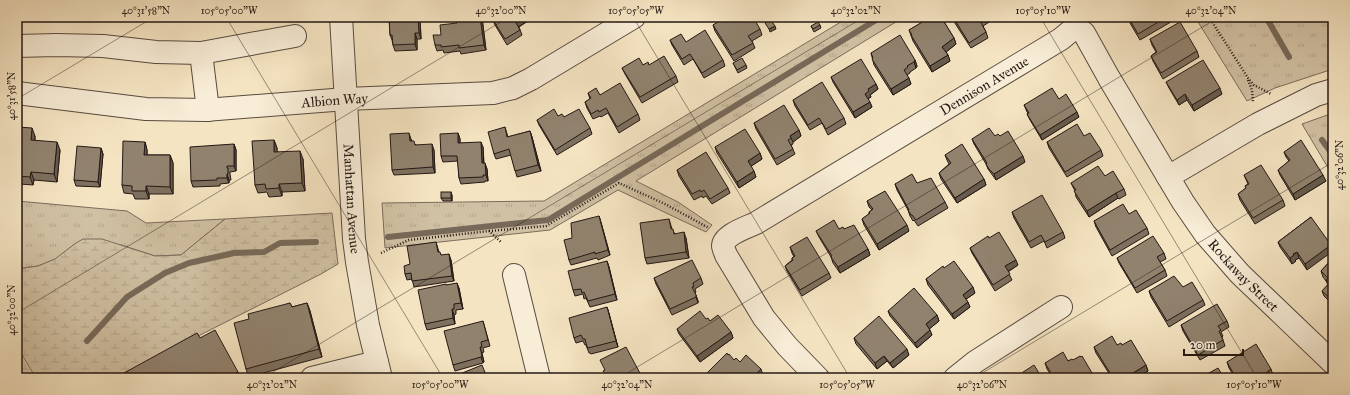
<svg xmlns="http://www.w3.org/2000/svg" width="1350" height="395" viewBox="0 0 1350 395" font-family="'IM FELL Great Primer',serif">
<defs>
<pattern id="grass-tufts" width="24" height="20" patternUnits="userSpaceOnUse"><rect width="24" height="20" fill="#d1c1a4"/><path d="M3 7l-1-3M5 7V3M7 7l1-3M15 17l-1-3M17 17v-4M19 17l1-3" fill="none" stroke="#b3a58c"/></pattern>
<pattern id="wetland-marsh" width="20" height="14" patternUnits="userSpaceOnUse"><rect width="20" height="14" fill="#d1c1a4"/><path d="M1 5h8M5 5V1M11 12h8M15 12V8" fill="none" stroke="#b3a58c"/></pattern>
</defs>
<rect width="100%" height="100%" fill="#f5e4c2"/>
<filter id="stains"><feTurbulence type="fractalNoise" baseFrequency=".005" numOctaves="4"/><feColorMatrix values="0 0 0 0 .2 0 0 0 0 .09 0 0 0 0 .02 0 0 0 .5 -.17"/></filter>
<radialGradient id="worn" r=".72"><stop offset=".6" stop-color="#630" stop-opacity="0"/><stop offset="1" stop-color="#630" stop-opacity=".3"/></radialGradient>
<g fill="url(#grass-tufts)" stroke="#7a6c5c">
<path d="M849 17H904L636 181 678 202 712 225 706 232 618 190 550 230 385 248 382 203 544 201Z"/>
<path d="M1195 17H1333V69L1275 88 1247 101Z"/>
<path d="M1333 113V176L1302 124Z"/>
<path d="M17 201 127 211 146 223 225 219 181 255 155 256 121 245 76 243 56 259 38 266 17 269Z"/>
</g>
<path fill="url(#wetland-marsh)" stroke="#7a6c5c" d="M332 213 338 264 321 274 115 378H17V269L38 266 55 259 76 243 83 239H102L155 256 181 255 225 219Z"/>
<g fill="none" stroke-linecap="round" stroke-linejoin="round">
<g stroke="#776959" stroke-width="6">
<path d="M1266 17 1289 57"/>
<path d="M1322 140 1333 155"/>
<path d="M388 237 548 220 881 17"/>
<path d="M87 341 127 297 165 273 189 263 234 253 264 252 280 243 316 242"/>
</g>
<g stroke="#584b40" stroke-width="24">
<g id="minor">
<path id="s1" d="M341 17 354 239 357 262 368 325 381 378"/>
<path d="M17 46 56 45 103 46 156 52 201 53"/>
<path id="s2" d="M17 93 146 109 205 110 346 99 493 93 513 88 531 79 634 17"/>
<path d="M208 110 201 53 295 36"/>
<path d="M1168 177 1258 124 1316 95 1333 90"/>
<path d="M514 275 539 378"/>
<path d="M312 378 377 362"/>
<path id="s3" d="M818 378 787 346 764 318 726 255C725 252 723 248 723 246 723 235 748 227 756 223L1061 39 1073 29H1079L1084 33 1109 78 1183 202 1205 234 1240 274 1333 363"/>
<path d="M955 378 975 362 1061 307"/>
</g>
</g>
<g stroke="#241814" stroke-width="2.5" stroke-dasharray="1 2" stroke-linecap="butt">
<path d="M1209 17 1248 78 1254 85 1271 94"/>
<path d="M1248 80 1252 90 1253 102"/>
<path d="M489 231 546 226 619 183 665 204 709 228"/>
<path d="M381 253 409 240 489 231 501 242"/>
</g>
<use href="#minor" stroke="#f8edd7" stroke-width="22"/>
</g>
<g fill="#7d705f" stroke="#241814">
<path d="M389 17H420L421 39H417V50L395 51 393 45 392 40 390 35Z"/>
<path d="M456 17H482L486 50 461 54 460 51 444 53 443 50 437 51 435 45 441 35 457 23Z"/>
<path d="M498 17H534L519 27 522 35 507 45 495 25 493 20Z"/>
<path d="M920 17H941L954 38 956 44 946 52 948 55 950 61 932 72 913 41 909 30 923 22Z"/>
<path d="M951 17H993L994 19 983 26 986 32 988 38 971 48Z"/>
<path d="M1128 17H1176V19L1140 40 1130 23Z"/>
<path d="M713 25 760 29 762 35 752 41 755 48 734 61 715 31Z"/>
<path d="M820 25 821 28 814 32 811 26Z"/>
<path d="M1150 39 1197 51 1199 57 1163 79 1153 61 1151 56 1156 52 1152 45Z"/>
<path d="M670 40 686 42 723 60 725 66 704 78 693 59 684 65 672 45Z"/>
<path d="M871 53 915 60 917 66 916 68 910 72V73L907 75 911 84 893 95 874 65Z"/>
<path d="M733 63 746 65 747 68 738 73Z"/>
<path d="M643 65H649L676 76 678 82 642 103 625 74 622 68Z"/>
<path d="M831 77 876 84 878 89 870 95 871 97 868 99 872 107 855 118 833 82Z"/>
<path d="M1166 82 1222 94 1194 111 1187 100 1179 105 1169 88Z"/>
<path d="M588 93 600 95 638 114 640 120 619 133 608 113 601 117 600 116 593 119 587 108 585 102 590 99Z"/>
<path d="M1059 99 1079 117 1042 140 1030 120 1027 114H1028L1024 105Z"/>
<path d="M793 100 844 118 846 124 828 135 822 123 810 130 795 106Z"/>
<path d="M558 116 564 117 590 128 592 134 557 155 539 125 537 120Z"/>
<path d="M754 123 799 130 801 136 793 142V144L791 145 795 154 777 165 756 129Z"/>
<path d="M17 127 35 136V141L60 150 57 182 34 180 33 185 20 184 18 178H17Z"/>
<path d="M505 127 508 137 530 131 532 137 541 171 517 177 511 155 496 159 494 154Z"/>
<path d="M458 133 460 139V143L483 147 484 163 487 169 488 181H485V182L461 184 459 178 458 161 443 162 441 156Z"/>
<path d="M995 136H1000L1025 162 996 180 988 169 986 164 974 144 972 139Z"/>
<path d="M1084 136 1101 150 1103 156 1067 177 1049 148 1047 142Z"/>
<path d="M411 139 412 141 416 145 434 150 435 173 394 175 392 170Z"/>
<path d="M274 140 277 148V152L303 159 305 191 282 192V196L269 197 267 192 258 193 255 185Z"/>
<path d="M145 142 147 150V155H170L173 163V194H149V199H135L133 194 124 193 122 185Z"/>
<path d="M234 144 236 150V171L230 172V174L231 180H229V183L220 184V186L193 187 191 181Z"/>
<path d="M715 147 760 153 762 159 751 166 756 177 739 188 717 153Z"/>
<path d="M101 148 103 154 100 187 76 186 74 180Z"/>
<path d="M1284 152 1326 181 1295 200 1280 175 1278 170 1289 161 1286 157Z"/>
<path d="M945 155 984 179 986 185 957 203 941 179 939 173 949 164 947 160Z"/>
<path d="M677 170 728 188 730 193 712 204 706 196 703 198 702 196 694 200 679 176Z"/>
<path d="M1244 175 1283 200 1285 206 1255 224 1240 200 1238 194 1246 188 1245 186 1248 184Z"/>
<path d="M1105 176 1124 189 1126 195 1119 199 1118 198 1089 217 1076 197 1075 191 1071 183Z"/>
<path d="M917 183 945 202 948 208 918 226 914 220 913 221 910 216 908 210 897 190 895 184Z"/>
<path d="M452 195V201H443L441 198Z"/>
<path d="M867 201 909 231 879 250 864 225 862 219 869 214V212L872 210 869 207Z"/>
<path d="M1012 212 1063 232 1065 238 1047 248 1044 241 1031 248 1014 218Z"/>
<path d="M1129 214 1147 228 1149 234 1112 256 1096 227 1094 221Z"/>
<path d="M599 216 610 255 598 260 597 258 571 265 569 260 572 238Z"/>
<path d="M1311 217 1307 270 1299 258 1295 260 1296 261 1292 264 1280 247 1278 242Z"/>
<path d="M669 219 672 229 675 234 686 238 689 258 647 264 645 258Z"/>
<path d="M839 229H844L868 249 870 255 840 273 833 263 831 257 819 237 816 231Z"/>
<path d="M989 238 1018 265 1008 272 1012 280 995 291 972 253 970 248Z"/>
<path d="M436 242 439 252 441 255 451 260 454 281 414 287 412 279 407 280 405 274 410 264Z"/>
<path d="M790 247 829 273 831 278 802 296 787 271 785 266 792 260V258L794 257 792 253Z"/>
<path d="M1164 253 1166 259 1160 262 1165 270 1167 276 1137 293 1119 263 1117 258Z"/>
<path d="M1333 258V305L1324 296 1322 291 1328 285 1326 281 1323 277 1321 271Z"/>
<path d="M607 261 609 267 617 300 590 307 586 298 584 299 583 294 575 296 573 290Z"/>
<path d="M944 268 975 293 966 299 970 307 954 319 928 285 926 279Z"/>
<path d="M654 278H701L703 284 695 289 696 292 695 293 698 301V303L672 315 656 284Z"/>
<path d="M446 285 459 288 463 309 456 310V314L454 315 455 324 427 330 425 324Z"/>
<path d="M1183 287 1203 300 1205 305 1169 327 1151 297 1149 291Z"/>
<path d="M290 303 292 307 307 303 310 311 322 357 249 377 246 369 249 319Z"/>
<path d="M607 307 618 347 591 354 590 353H589L586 345H585L583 341 576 343 574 338Z"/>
<path d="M888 311 937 315 939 321 929 329 932 335 917 348 890 316Z"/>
<path d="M706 319 731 332 733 338 700 362 679 334 677 329Z"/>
<path d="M483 321 490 346 483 348 484 352 482 353 484 362 483 363 455 371 453 365Z"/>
<path d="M1227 321 1229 327 1221 332 1223 336 1222 337 1225 346 1200 360 1183 331 1181 325Z"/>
<path d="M200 338 238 372 240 378H124L126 377 124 373Z"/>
<path d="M854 338 909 355 893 368 887 361 877 369 856 344Z"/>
<path d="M1122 345 1146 365 1148 371 1136 378H1112L1096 353 1094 347Z"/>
<path d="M1073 360 1095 378H1053L1047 369 1045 363Z"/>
<path d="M1227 362 1273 375 1269 378H1235L1229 368Z"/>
</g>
<g fill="#665b4d" stroke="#241814">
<path d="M418 17H420L421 39 419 33Z"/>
<path d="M480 17H482V18L486 50 484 45Z"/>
<path d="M523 17H534L518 27 515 21Z"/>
<path d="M775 26 776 29 770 32 769 29Z"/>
<path d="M415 33 417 39V50L415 44Z"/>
<path d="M954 38 956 44 945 53 942 47Z"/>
<path d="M948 55 950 61 932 72 930 66Z"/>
<path d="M915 60 917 66 916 68 914 62Z"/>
<path d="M909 78 911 84 893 95 891 89Z"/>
<path d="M876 84 878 89 870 95 871 97 867 99 865 94 868 89Z"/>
<path d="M1220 88 1222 94 1194 111 1192 105Z"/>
<path d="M1185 94 1187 100 1179 105 1177 100Z"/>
<path d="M870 102 872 107 855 118 853 112Z"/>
<path d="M1077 112 1079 117 1042 140 1040 135Z"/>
<path d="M32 128 35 136 34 148 31 140Z"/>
<path d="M799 130 801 136 793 142 790 136Z"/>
<path d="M530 131 532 137 541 171 538 165Z"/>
<path d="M409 133 411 139 412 147 410 141Z"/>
<path d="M458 133 460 139V149L458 143Z"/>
<path d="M274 140 277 148V160L274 152Z"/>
<path d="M57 142 60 150 57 182 54 174Z"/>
<path d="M145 142 147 150V162L144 155Z"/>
<path d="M481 142 483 147 484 169 482 163Z"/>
<path d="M234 144 236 150V171L234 166Z"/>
<path d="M432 144 434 150 435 173 433 167Z"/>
<path d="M101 148 103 154 100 187 98 182Z"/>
<path d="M300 151 303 159 305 191 302 183Z"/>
<path d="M760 153 762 159 750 167 748 161Z"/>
<path d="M170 155 173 163V194L170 187Z"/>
<path d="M1023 156 1025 162 996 180 994 174Z"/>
<path d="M485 163 487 169 488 181 486 175Z"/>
<path d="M754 171 756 177 739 188 737 182Z"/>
<path d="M31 172 34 180 33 185 30 177Z"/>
<path d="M227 174 229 180V183L227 178Z"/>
<path d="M1323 175 1326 181 1295 200 1293 194Z"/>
<path d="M984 179 986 185 957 203 955 198Z"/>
<path d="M279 184 282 192V196L279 188Z"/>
<path d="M146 186 149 194V199L146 191Z"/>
<path d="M451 192 452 195V201L451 198Z"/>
<path d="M1116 193 1118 198 1089 217 1087 211Z"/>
<path d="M599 216 601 222 610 255 608 250Z"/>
<path d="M907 225 909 231 879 250 877 244Z"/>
<path d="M684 232 686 238 689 258 686 252Z"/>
<path d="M1331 245 1333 251 1307 270 1305 264Z"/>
<path d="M868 249 870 255 840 273 838 267Z"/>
<path d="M1297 252 1299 258 1295 260 1296 261 1292 264 1290 258Z"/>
<path d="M449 254 451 260 454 281 452 276Z"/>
<path d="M1016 260 1018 265 1007 272 1005 266Z"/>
<path d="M607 261 609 267 617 300 615 294Z"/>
<path d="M457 283 459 288 463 309 461 303Z"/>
<path d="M973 287 975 293 965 300 963 295Z"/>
<path d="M696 295 698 301V303L696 297Z"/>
<path d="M968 302 970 307 954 319 952 314Z"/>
<path d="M307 303 310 311 322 357 319 349Z"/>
<path d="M607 307 609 313 618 347 616 341Z"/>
<path d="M452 309 454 315 455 324 453 318Z"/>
<path d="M937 315 939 321 928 330 926 324Z"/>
<path d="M930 330 932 335 917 348 915 343Z"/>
<path d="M731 332 733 338 700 362 697 356Z"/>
<path d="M480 347 484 362 483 363 481 357Z"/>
<path d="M907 349 909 355 893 368 890 363Z"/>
<path d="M884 356 887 361 877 369 875 363Z"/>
<path d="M1146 365 1148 371 1136 378H1125Z"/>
<path d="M761 369 763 375 760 378H752Z"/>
<path d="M1271 369 1273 375 1269 378H1265L1263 375Z"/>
</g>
<g fill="#91826e" stroke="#241814">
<path d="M389 17H418L419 33H415V44L393 45 392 35H390Z"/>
<path d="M456 17H480L484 45 459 48V45L441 47V45H435L433 35H441L440 25 457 23Z"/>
<path d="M498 17H523L515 21 520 30 505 39 493 20Z"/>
<path d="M726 17H753L760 29 748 36 753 43 732 55 713 25Z"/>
<path d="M921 17H941L954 38 942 47 948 55 930 66 911 35H912L909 30 924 21Z"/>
<path d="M953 17H986L980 21 986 32 969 43Z"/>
<path d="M1128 17H1167L1138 34Z"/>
<path d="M770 19 775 26 769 29 765 23Z"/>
<path d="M818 22 820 25 813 29 811 26Z"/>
<path d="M1180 22 1197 51 1161 73 1151 56 1157 52 1150 39Z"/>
<path d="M705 30 723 60 702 73 690 54 682 59 670 40 681 34 686 42Z"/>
<path d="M900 35 915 60 914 62 907 66 908 67 904 70 909 78 891 89 872 59 873 58 871 53Z"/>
<path d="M664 56 676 76 640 97 622 68 639 58 643 65 648 62 649 65Z"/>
<path d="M742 58 746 65 737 70 733 63Z"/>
<path d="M861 59 876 84 868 89 869 91 865 94 870 102 853 112 831 77Z"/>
<path d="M1203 60 1220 88 1192 105 1185 94 1177 100 1166 82Z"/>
<path d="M822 82 844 118 826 129 819 118 808 125 793 100Z"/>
<path d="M620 83 638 114 617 127 606 108 599 112 598 110 591 114 585 102 591 98 588 93 596 88 600 95Z"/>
<path d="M1052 88 1059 99 1066 94 1077 112 1040 135 1027 114 1029 113 1024 105Z"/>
<path d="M784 105 799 130 790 136 791 138 788 140 793 149 775 159 754 123Z"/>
<path d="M554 109 558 116 562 114 564 117 579 109 590 128 555 150 537 120Z"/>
<path d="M1077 124 1084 136 1090 133 1101 150 1065 172 1047 142Z"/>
<path d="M17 127 32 128 31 140 57 142 54 174 31 172 30 177 17 176Z"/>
<path d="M505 127 507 137 530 131 538 165 515 171 509 149 494 154 488 132Z"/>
<path d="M989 128 995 136 998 134 1000 136 1008 131 1023 156 994 174 989 169 986 164 987 163 972 139Z"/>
<path d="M745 129 760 153 748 161 754 171 737 182 715 147Z"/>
<path d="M409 133 410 141H414L415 145 432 144 433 167 392 170 390 134Z"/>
<path d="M458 133V143L481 142 482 163H485L486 175H483V177L459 178 457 156H441L440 134Z"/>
<path d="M274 140V152L300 151 302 183 279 184V188L266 189 265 184 255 185 252 141Z"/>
<path d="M1301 140 1323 175 1293 194 1278 170 1290 160 1284 152Z"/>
<path d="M123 141 145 142 144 155H170V187L146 186V191H132V186L122 185Z"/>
<path d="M234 144V166H227V168H228V174H227V178H217V180L191 181 190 147Z"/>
<path d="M962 144 984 179 955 198 939 173 951 163 945 155Z"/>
<path d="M77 146 101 148 98 182 74 180Z"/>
<path d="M706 152 728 188 710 199 704 190 701 192 700 190 692 194 677 170Z"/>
<path d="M1261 165 1283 200 1253 218 1238 194 1246 188 1245 186 1249 184 1244 175Z"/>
<path d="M1098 166 1105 176 1113 171 1124 189 1116 193 1087 211 1074 191 1076 190 1071 183Z"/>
<path d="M912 174 917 183 931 178 945 202 916 220 912 215H911L908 210H909L895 184Z"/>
<path d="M885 191 907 225 877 244 862 219 870 213 869 212 873 209 867 201Z"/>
<rect x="441" y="192" width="10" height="6"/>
<path d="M1042 195 1063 232 1045 242 1041 235 1029 242 1012 212Z"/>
<path d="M1123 204 1129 214 1136 210 1147 228 1110 250 1094 221Z"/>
<path d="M599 216 608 250 595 254V252L569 260 564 240 572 238 571 223Z"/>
<path d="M1311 217 1331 245 1305 264 1297 252 1293 254 1294 255 1290 258 1278 242Z"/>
<path d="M669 219 671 229H673L674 234 684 232 686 252 645 258 640 223Z"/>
<path d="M834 220 839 229 843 227 844 229 854 225 868 249 838 267 831 257 832 256 816 231Z"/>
<path d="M999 232 1016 260 1005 266 1010 274 993 285 970 248 988 236 989 238Z"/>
<path d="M1153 236 1164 253 1157 257 1165 270 1135 288 1117 258Z"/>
<path d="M807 237 829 273 800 290 785 266 793 260 792 258 795 256 790 247Z"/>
<path d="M436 242 438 252H440L441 255 449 254 452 276 412 281 411 273 405 274 404 266 410 264 407 246Z"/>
<path d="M1333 258V301L1322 291 1329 283 1326 280 1328 278 1321 271Z"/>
<path d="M692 260 701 278 693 283 694 287H692L696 295V297L670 309 654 278Z"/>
<path d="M607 261 615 294 588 301 584 292 582 293 581 289 573 290 568 271Z"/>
<path d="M954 261 973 287 963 295 968 302 952 314 926 279 943 266 944 268Z"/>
<path d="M1174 276 1183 287 1192 282 1203 300 1167 321 1149 291Z"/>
<path d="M457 283 461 303 454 304V309H452L453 318 425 324 418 290 446 284V285Z"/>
<path d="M914 288 937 315 926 324 930 330 915 343 888 311Z"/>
<path d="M290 303 292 307 307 303 319 349 246 369 234 323 249 319 248 314Z"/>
<path d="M1217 304 1227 321 1218 326 1221 330 1219 331 1223 340 1198 355 1181 325Z"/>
<path d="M607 307 616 341 588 348V347H587L585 339H583L581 335 574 338 569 318Z"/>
<path d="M700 311 706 319 708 318 710 321 718 315 731 332 697 356 677 329Z"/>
<path d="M879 316 907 349 890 363 884 356 875 363 854 338Z"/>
<path d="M483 321 488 340 481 342 482 347H480L482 356 481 357 453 365 444 331Z"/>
<path d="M215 330 238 372 228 378H124L127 376 124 373 197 333 200 338Z"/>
<path d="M1112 336 1117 345 1121 343 1122 345 1131 340 1146 365 1125 378H1113L1094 347Z"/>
<path d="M1256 344 1271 369 1263 375 1264 377 1262 378H1236L1227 362Z"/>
<path d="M626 347 642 377 641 378H596L605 374 603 371 605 370 600 360Z"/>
<path d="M1063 352 1068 361 1072 359 1073 360 1080 356 1081 357 1082 356 1095 378H1054L1045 363Z"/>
<path d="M727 353 728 355 729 354 734 360 736 358 740 362 746 355 761 369 752 378H710L706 374Z"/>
<path d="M482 365 486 375 488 374 490 378 498 375 499 378H456L455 376Z"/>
<path d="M1034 365 1042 378H1018L1017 376Z"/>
<path d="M1218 368 1224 378H1200Z"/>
</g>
<path fill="none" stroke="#241814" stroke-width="1" stroke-opacity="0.45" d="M226 17 443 378M633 17 850 378M1040 17 1257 378M17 99 154 17M17 313 509 17M17 346 36 378M263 378 864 17M619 378 1219 17M974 378 1333 162M1329 378 1333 376"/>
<g text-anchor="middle" stroke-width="4" stroke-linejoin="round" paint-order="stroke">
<g font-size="14" fill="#241814" stroke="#f8edd7">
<text dy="5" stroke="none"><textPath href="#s3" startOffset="472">Dennison Avenue</textPath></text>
<text dy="5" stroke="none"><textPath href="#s2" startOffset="319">Albion Way</textPath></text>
<text dy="5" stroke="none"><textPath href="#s1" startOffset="182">Manhattan Avenue</textPath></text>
<text dy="5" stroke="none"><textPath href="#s3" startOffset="881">Rockaway Street</textPath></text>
</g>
</g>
<rect width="1350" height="395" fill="none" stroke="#f5e4c2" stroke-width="44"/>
<path d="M1184 349v6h59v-6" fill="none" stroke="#241814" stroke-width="2"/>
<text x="1190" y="349" font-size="12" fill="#241814" stroke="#f8edd7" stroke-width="3" paint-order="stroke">20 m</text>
<rect x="22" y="22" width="1306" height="351" fill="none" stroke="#241814" stroke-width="1.5"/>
<g font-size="10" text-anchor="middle" fill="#241814">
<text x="146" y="14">40°31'58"N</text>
<text x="229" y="14">105°05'00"W</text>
<text x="501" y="14">40°32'00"N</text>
<text x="636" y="14">105°05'05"W</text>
<text x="856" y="14">40°32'02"N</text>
<text x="1043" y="14">105°05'10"W</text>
<text x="1211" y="14">40°32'04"N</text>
<text transform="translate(11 96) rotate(-90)" y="4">40°31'58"N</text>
<text transform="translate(1339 165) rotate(-90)" y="4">40°32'06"N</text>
<text transform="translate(11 310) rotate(-90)" y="4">40°32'00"N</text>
<text x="272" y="388">40°32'02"N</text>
<text x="440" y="388">105°05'00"W</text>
<text x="627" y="388">40°32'04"N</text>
<text x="847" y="388">105°05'05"W</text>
<text x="982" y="388">40°32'06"N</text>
<text x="1254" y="388">105°05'10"W</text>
</g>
<rect width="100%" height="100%" filter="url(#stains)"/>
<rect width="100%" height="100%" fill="url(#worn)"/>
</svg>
